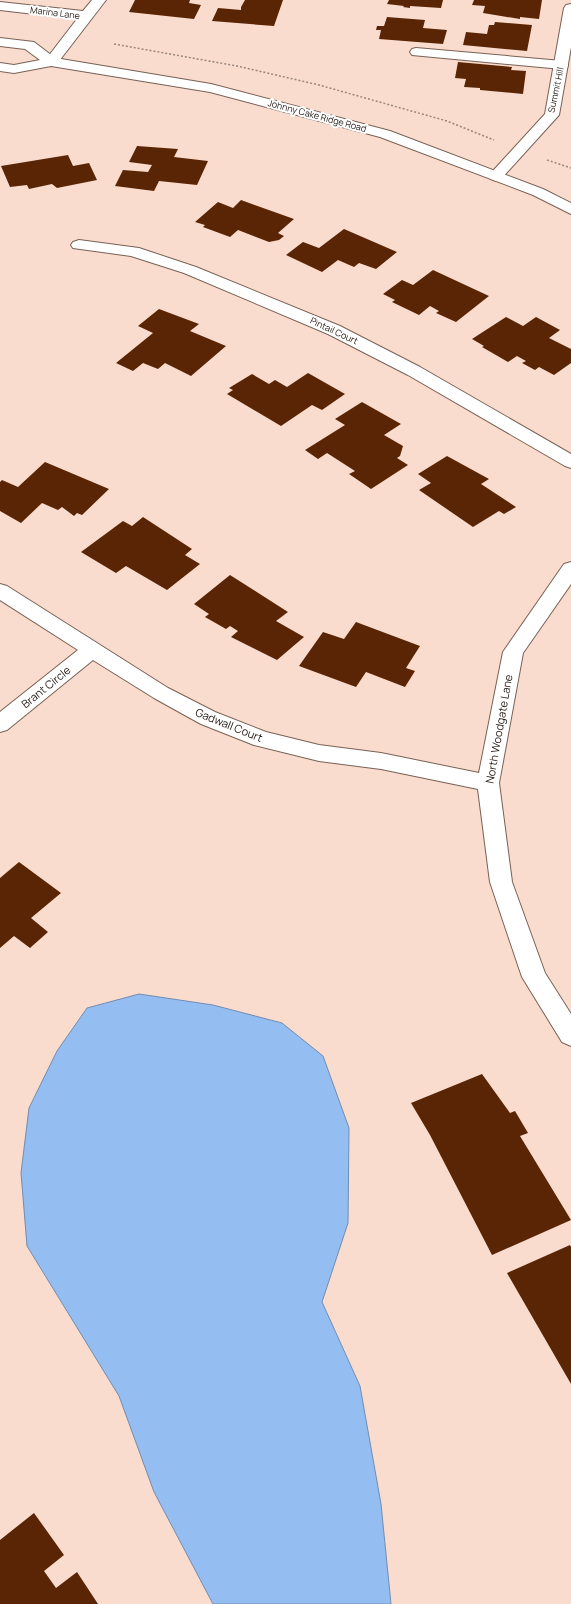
<svg xmlns="http://www.w3.org/2000/svg" width="571" height="1604" viewBox="0 0 571 1604" font-family="Manrope,sans-serif">
<rect width="100%" height="100%" fill="#f9dcce"/>
<path fill="#94bdf2" stroke="#728caf" d="M139 994 213 1005 282 1023 323 1056 349 1128 348 1223 322 1302 360 1386 381 1504 391 1604H213L154 1492 119 1396 27 1246 21 1173 29 1108 57 1051 87 1008Z"/>
<g fill="#5a2505">
<path d="M135 0H190L189 3 201 5 194 19 129 12Z"/>
<path d="M245 0H283L274 26 212 21 218 8 241 10V7Z"/>
<path d="M389 0H443L441 8 410 6V8L403 7 404 6 387 4Z"/>
<path d="M474 0H542L539 19 520 17V19L483 13 485 6 472 5Z"/>
<path d="M387 17 425 20 423 28 447 30 443 44 379 39 381 30H376L377 26H384Z"/>
<path d="M495 22 532 25 527 51 463 45 466 32 487 34 489 25H494Z"/>
<path d="M458 62 512 67 511 70 526 71 523 94 480 90V88L464 87 466 79 455 78Z"/>
<path d="M137 146 178 149 174 157 208 161 197 185 159 181 154 191 115 186 123 170 148 172 152 165 129 162Z"/>
<path d="M68 155 73 166 89 163 97 180 57 188 52 184 29 189 27 185 10 187 1 166Z"/>
<path d="M241 200 294 219 278 233 284 236 279 240 269 242 238 230 230 237 203 227 205 225 195 222 218 202 233 208Z"/>
<path d="M344 229 397 252 376 269 359 263 354 267 338 260 322 272 286 255 303 242 319 248Z"/>
<path d="M433 270 489 296 456 322 436 313 439 311 430 306 419 315 392 302 395 300 383 294 402 280 413 285Z"/>
<path d="M159 309 199 324 190 331 226 346 191 376 165 363 158 369 143 363 133 371 116 363 153 333 138 326Z"/>
<path d="M506 317 523 326 536 317 560 330 549 338 571 349V363L554 375 539 367 535 370 522 363 526 361 517 356 508 362 482 347 484 346 472 339Z"/>
<path d="M308 373 345 394 322 410 312 405 281 426 227 394 233 390 229 388 252 374 269 384 275 380 287 387Z"/>
<path d="M362 402 401 424 384 435 403 446 400 456 397 458 408 465 371 489 349 474 355 471 327 453 318 459 305 450 345 425 335 419Z"/>
<path d="M447 456 489 479 481 484 516 507 504 514 499 511 473 527 419 490 431 483 418 474Z"/>
<path d="M45 462 109 489 82 515 77 513 74 516 62 507 58 510 42 503 21 523 0 511V482L2 480 18 487Z"/>
<path d="M143 517 192 549 185 555 200 564 167 590 126 566 116 573 81 552 123 521 132 526Z"/>
<path d="M230 575 288 612 276 621 304 637 277 660 231 637 238 631 230 626 226 629 205 617 209 614 194 604Z"/>
<path d="M356 622 420 646 406 668 415 671 405 687 366 672 356 687 299 666 323 632 344 639Z"/>
<path d="M19 862 61 893 31 918 48 932 30 948 14 936 0 948V878Z"/>
<path d="M482 1074 510 1113 515 1111 528 1133 520 1136 571 1220 492 1255 430 1135 411 1103Z"/>
<path d="M570 1245 571 1247V1384L507 1273Z"/>
<path d="M34 1513 64 1555 44 1571 56 1588 77 1572 98 1604H0V1540Z"/>
</g>
<g fill="none" stroke-linecap="round" stroke-linejoin="round">
<g stroke="#796155" stroke-width="2">
<path id="service" d="M416 48 562 61 567 62 568 65 567 68 562 69 412 55 410 52 412 49Z"/>
</g>
<g stroke="#796155" stroke-width="2">
<g id="minor">
<path d="M92 0H106L56 65 51 66 46 65 44 62 77 19 0 10V2L83 11Z"/>
<path d="M571 4V47L559 115 501 179 496 181 491 179 488 176 491 173 545 114 564 8 566 5Z"/>
<path d="M79 240 139 248 196 267 340 326 420 367 571 454V468L565 466 408 375 328 334 184 273 131 256 73 248 71 245 73 242Z"/>
<path d="M571 562V584L523 653 499 783 512 882 545 973 571 1014V1046L562 1042 522 977 490 882 478 789 381 769 319 761 254 745 201 724 154 698 93 660 7 730 0 732V712L78 650 0 600V584L7 586 168 688 215 712 266 732 319 745 381 753 479 773 503 652 564 564Z"/>
</g>
</g>
<g stroke="#796155" stroke-width="2">
<path id="tertiary" d="M0 38 34 42 55 58 211 84 390 131 543 189 571 203V214L533 195 380 137 210 92 51 66 14 73 0 71V63L14 65 40 60 25 49 0 46Z"/>
</g>
<g stroke="#9a857b" stroke-width="1.5" stroke-dasharray="2 2" stroke-linecap="butt">
<path d="M114 44 237 66 319 85 447 121 494 140"/>
<path d="M547 160 571 168"/>
</g>
<use href="#service" fill="#fff" fill-rule="evenodd"/>
<use href="#minor" fill="#fff" fill-rule="evenodd"/>
<use href="#tertiary" fill="#fff" fill-rule="evenodd"/>
</g>
<g text-anchor="middle" stroke-width="4" stroke-linejoin="round" paint-order="stroke">
<g font-size="9" fill="#231914" stroke="#fff">
<text transform="translate(55 13) rotate(7)" y="3">Marina Lane</text>
<text transform="translate(556 90) rotate(-78)" y="3">Summit Hill</text>
<text transform="translate(317 116) rotate(15)" y="3">Johnny Cake Ridge Road</text>
<text transform="translate(334 331) rotate(25)" y="3">Pintail Court</text>
</g>
<g font-size="11" fill="#231914" stroke="#fff">
<text transform="translate(46 687) rotate(-39)" y="4">Brant Circle</text>
<text transform="translate(229 725) rotate(22)" y="4">Gadwall Court</text>
<text transform="translate(499 729) rotate(-80)" y="4">North Woodgate Lane</text>
</g>
</g>
</svg>
